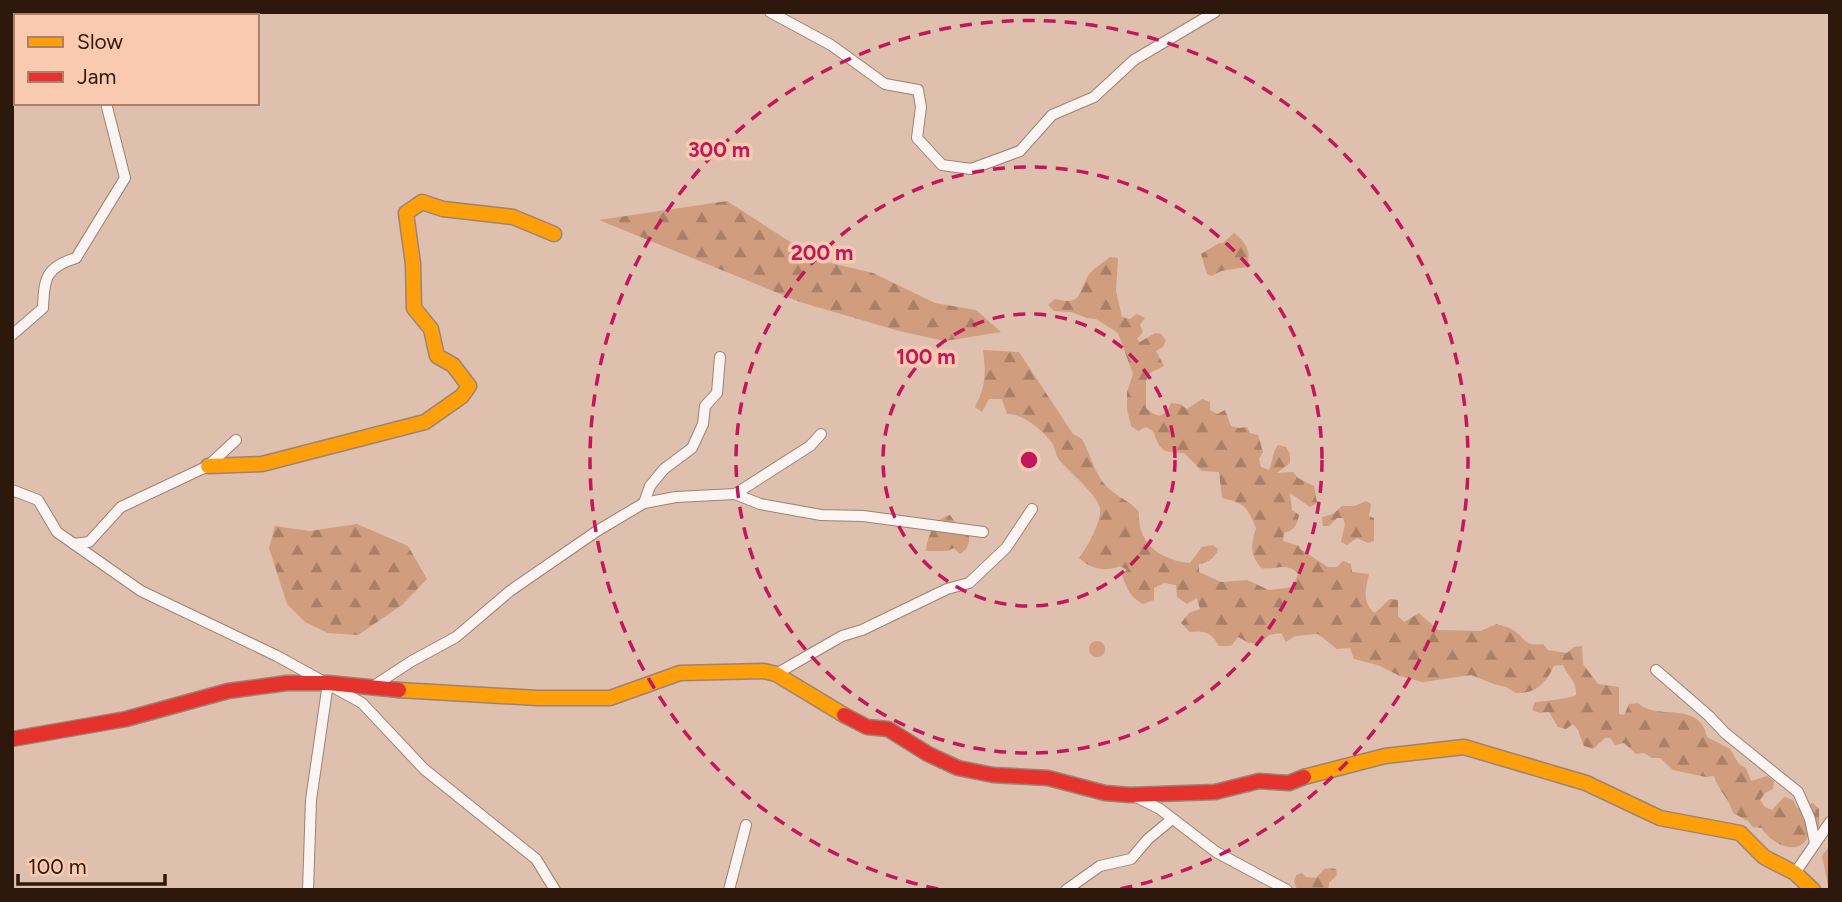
<svg xmlns="http://www.w3.org/2000/svg" width="1842" height="902" viewBox="0 0 1842 902" font-family="Figtree,sans-serif">
<defs>
<pattern id="forest-firs" width="22" height="20" patternUnits="userSpaceOnUse" patternTransform="scale(1.75)"><rect width="22" height="20" fill="#d09d7f"/><path d="M5 1l3.5 6h-7zM16 11l3.5 6h-7z" fill="#a97f66"/></pattern>
</defs>
<rect width="100%" height="100%" fill="#dfbfad"/>
<g fill="url(#forest-firs)">
<path d="M727 201 818 260 873 273 935 303 976 310 1001 332 945 341 899 331 800 302 599 220Z"/>
<path d="M1234 233C1245 241 1253 253 1246 267L1221 271 1212 276 1207 274 1201 254 1219 243H1223Z"/>
<path d="M1110 257 1118 258 1116 291 1122 317 1130 319 1137 314 1145 318 1140 325 1143 332 1137 339 1140 342 1155 333 1161 334 1166 340 1163 347 1156 351 1164 366 1150 373 1146 381V408L1152 413 1159 416 1167 412 1171 403 1180 404 1187 409 1202 399 1210 402V410L1217 414 1225 410 1231 426 1239 428 1247 427 1250 433 1258 435 1263 452 1259 459 1261 467 1269 470C1273 461 1272 453 1278 445L1286 447 1290 454V463L1277 473 1293 472 1298 478 1314 486 1317 503 1310 507 1290 493 1292 510 1299 515C1297 526 1294 530 1284 533L1283 541 1299 546 1300 549 1328 567H1337L1343 561 1351 564 1352 572 1369 574C1366 589 1361 602 1375 613L1390 599 1398 600V616L1404 622 1419 613 1438 630 1480 631 1497 624C1501 626 1509 627 1513 630 1526 638 1523 647 1543 644L1548 650 1567 653 1574 647 1582 646 1583 664 1598 684 1619 687V714L1624 715 1629 704 1638 703C1655 721 1701 700 1707 737L1730 749 1739 764 1746 768 1751 781 1767 776 1774 781 1773 789 1765 793 1760 800 1765 807 1772 810 1784 797 1793 800 1797 808 1813 803 1819 809V826L1816 833 1808 836C1799 858 1771 844 1762 828L1753 827 1748 821 1733 813C1729 798 1718 790 1714 776L1706 777 1673 770 1660 758H1652L1644 753 1636 754 1624 743 1615 745 1610 738H1605L1593 749 1584 746 1578 730 1573 724 1566 729 1558 727 1549 712 1540 713 1532 710 1535 702C1542 702 1572 698 1576 695 1577 681 1568 677 1563 665L1554 666C1546 683 1536 694 1516 693L1506 687 1494 684 1471 675 1423 682 1400 676 1378 665 1354 659 1350 648 1337 649 1318 634 1295 636 1286 642 1281 633 1269 635 1261 643H1249L1238 637 1231 646H1219C1212 633 1205 630 1190 632L1181 623 1189 613 1200 609 1197 598 1187 604 1177 597 1176 585 1164 583 1154 588V600L1143 604C1130 597 1127 589 1122 575L1127 570 1120 566C1104 572 1093 570 1079 558 1087 548 1102 521 1100 508 1097 495 1071 473 1061 462 1055 456 1056 449 1052 443 1043 430 1022 413 1007 414L1002 399H989L982 412 975 407C986 386 986 374 983 350L1019 352 1073 434 1082 439C1092 457 1095 479 1113 492 1123 500 1131 502 1139 512 1137 544 1161 560 1190 563L1202 547 1213 545 1218 549C1215 558 1208 563 1199 564V572L1221 582 1247 580 1269 590 1293 587 1298 574C1287 561 1274 571 1261 568 1249 553 1251 545 1256 528 1247 506 1244 503 1222 498L1219 472 1202 471 1184 453C1162 452 1161 452 1153 431L1146 427 1138 431 1131 426 1127 409V392L1133 374 1118 333 1096 319 1087 318 1071 312 1054 311 1048 305 1055 299C1082 306 1078 293 1088 276 1092 269 1103 263 1110 257Z"/>
<path d="M1366 501 1371 504 1369 516 1374 518V541L1368 543 1357 538 1347 545 1341 542 1345 524 1343 518H1337L1329 526H1323L1322 517 1333 514 1342 506H1354Z"/>
<path d="M950 515 955 522 953 533 962 532 969 536C970 543 967 550 960 554L954 548 947 551H926C927 537 935 518 950 515Z"/>
<path d="M357 524 408 546 427 579 402 605 358 635 328 633 305 622 287 604 269 548 275 526 310 531Z"/>
<circle cx="1097" cy="649" r="8"/>
<path d="M1830 845V890H1829L1822 856Z"/>
<path d="M1330 868 1336 869 1337 875 1329 883 1328 890H1299C1293 885 1294 881 1296 875L1302 873 1306 877 1316 878 1324 869Z"/>
</g>
<g fill="none" stroke-linecap="round" stroke-linejoin="round">
<g stroke="#9b8375" stroke-width="12">
<g id="street">
<path d="M770 12 831 45 885 84 918 90 921 107 917 138 942 165 971 169 1020 151 1052 115 1094 97 1134 60 1215 12"/>
<path d="M150 16 154 12"/>
<path d="M12 79H16"/>
<path d="M12 335 43 308C44 278 46 267 76 258L125 178 106 103"/>
<path d="M12 490 38 500 57 532 74 544 89 542 121 507 208 466 236 440"/>
<path d="M735 494 760 504 821 515 863 516 983 532"/>
<path d="M644 503 650 486 664 469 692 448 703 424 705 406 717 393 720 357"/>
<path d="M74 544 141 591 277 656 362 703 424 769 536 859 555 890"/>
<path d="M1656 670 1709 716 1725 733 1798 792 1810 819 1815 843"/>
<path d="M776 674 842 636 862 630 947 589 969 583 1006 548 1032 509"/>
<path d="M372 687 412 661 456 637 510 591 597 531 644 503 676 497 735 494 810 446 821 434"/>
<path d="M1136 797 1160 809 1216 852 1287 890"/>
<path d="M1795 873 1830 822"/>
<path d="M308 890 311 800 328 683"/>
<path d="M729 890 746 825"/>
<path d="M1066 890 1100 866 1131 859 1148 839 1171 820"/>
</g>
</g>
<g stroke="#9b8375" stroke-width="17">
<g id="slow">
<path d="M208 466 262 464 425 422 462 396 469 386 453 365 437 356 431 329 414 308 413 264 406 213 422 202 443 209 513 217 554 234"/>
<path d="M399 690 537 698H610L680 673 764 671 776 674 844 715"/>
<path d="M1304 777 1385 756 1464 747 1586 783 1660 818 1740 833 1764 857 1795 873 1813 890"/>
</g>
</g>
<g stroke="#9b8375" stroke-width="17">
<g id="jam">
<path d="M844 715 867 727 888 729 928 754 958 768 993 775 1048 778 1105 793 1130 795 1215 792 1259 781 1289 783 1304 777"/>
<path d="M12 739 126 719 228 691 287 683H328L399 690"/>
</g>
</g>
<use href="#street" stroke="#faf5f3" stroke-width="10"/>
<use href="#slow" stroke="#ff9f0a" stroke-width="14"/>
<use href="#jam" stroke="#e5322d" stroke-width="14"/>
</g>
<g fill="none" stroke="#c2185b" stroke-width="3.5" stroke-dasharray="12 9">
<circle cx="1029" cy="460" r="146"/>
<circle cx="1029" cy="460" r="293"/>
<path d="M938 889A439 439 0 1 1 1120 889"/>
</g>
<circle cx="1029" cy="460" r="10" fill="#c2185b" stroke="#f9caaf" stroke-width="3.5"/>
<g font-size="21" text-anchor="middle" font-weight="bold" fill="#c2185b" stroke="#f9caaf" stroke-width="7" stroke-linejoin="round" paint-order="stroke">
<text x="719" y="157">300 m</text>
<text x="822" y="260">200 m</text>
<text x="926" y="364">100 m</text>
</g>
<rect width="1842" height="902" fill="none" stroke="#2d180b" stroke-width="28"/>
<rect x="14" y="14" width="245" height="91" fill="#f9caaf" stroke="#a7836d" stroke-width="2"/>
<rect x="28" y="37" width="35" height="10" fill="#ff9f0a" stroke="#a7836d" stroke-width="2"/>
<text x="77" y="49" font-size="21" fill="#2d180b">Slow</text>
<rect x="28" y="72" width="35" height="10" fill="#e5322d" stroke="#a7836d" stroke-width="2"/>
<text x="77" y="84" font-size="21" fill="#2d180b">Jam</text>
<path d="M18 874v10h147v-10" fill="none" stroke="#2d180b" stroke-width="3.5"/>
<text x="28" y="874" font-size="21" fill="#2d180b" stroke="#f9caaf" stroke-width="5" paint-order="stroke">100 m</text>
</svg>
